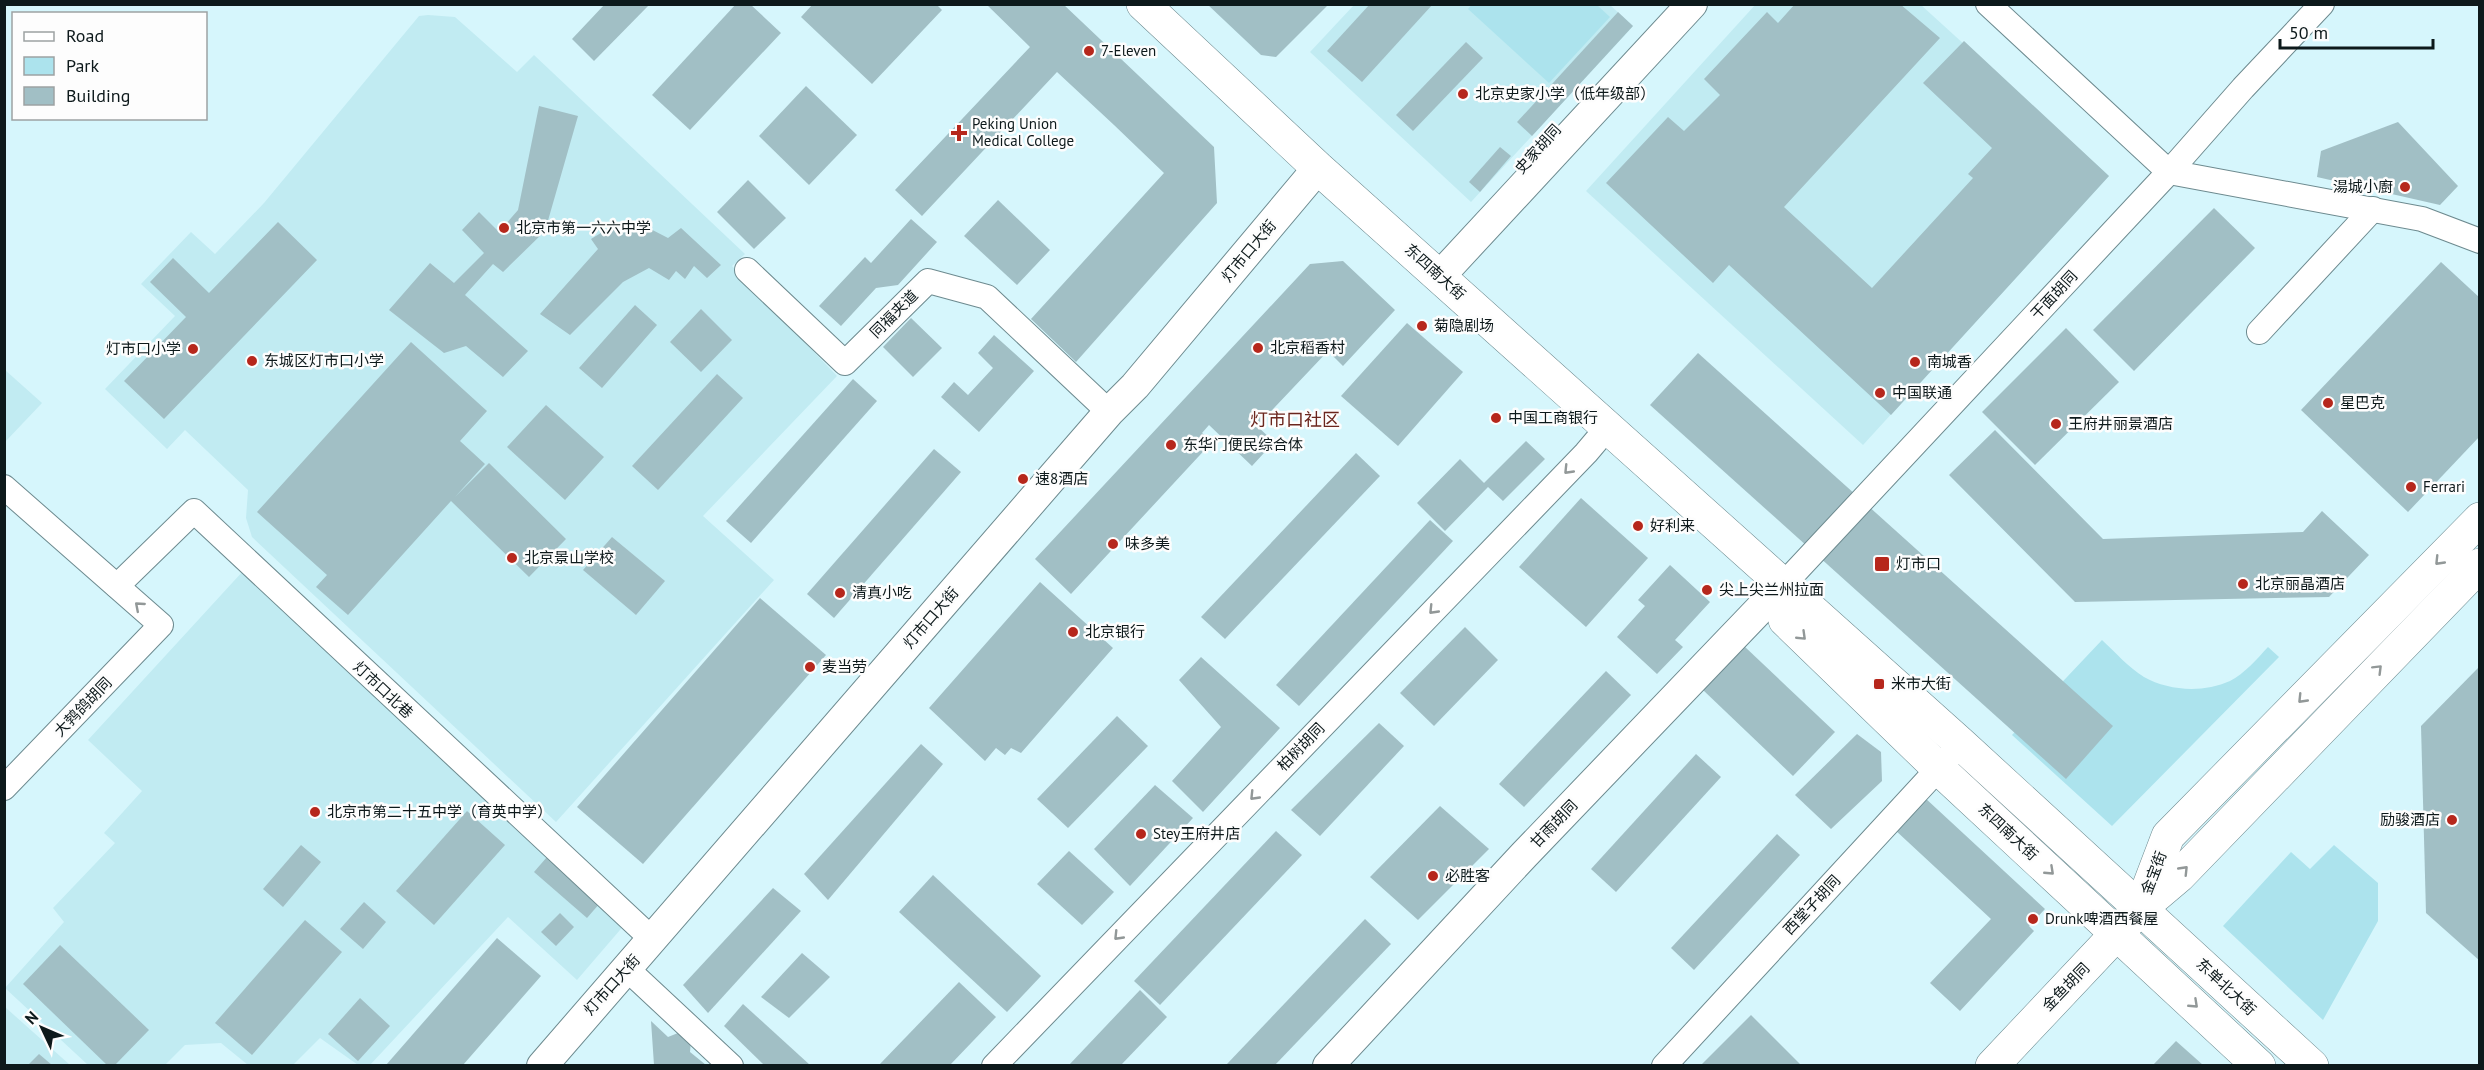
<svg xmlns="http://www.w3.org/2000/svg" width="2484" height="1070" viewBox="0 0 2484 1070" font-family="'PT Sans','Noto Sans SC',sans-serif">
<rect width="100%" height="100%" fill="#d6f6fc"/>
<g fill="#c1ebf2">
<path d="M1756 4 1921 5 2109 176 1863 445 1586 191Z"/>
<path d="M1354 5H1610L1633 26 1471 202 1310 52Z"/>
<path d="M428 15 455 17 517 72 534 55 745 254 732 266 837 376 703 516 774 580 556 822 252 537 246 518 248 490 185 430 167 449 105 389 175 316 141 284 191 232 215 254 264 203 419 16Z"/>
<path d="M5 370 42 403 5 442Z"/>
<path d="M244 570 626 923 577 980 508 917 370 1065H358L320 1038 293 1065H248L221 1043 185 1045 165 1065H88L5 988 64 922 53 908 115 843 104 833 142 791 88 740Z"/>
<path d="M5 1007 70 1065H5Z"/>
</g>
<g fill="#ace3ed">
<path d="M1472 4 1597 5 1610 17 1549 83 1468 9Z"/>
<path d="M2102 640C2115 652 2129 668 2144 677 2169 691 2203 693 2230 681 2244 674 2257 659 2268 647L2279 657 2112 826 2012 735Z"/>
<path d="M2334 845 2378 883V921L2323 1020 2223 926 2291 852 2310 869Z"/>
</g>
<g fill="#a1bfc5">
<path d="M605 4H650L594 61 572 39Z"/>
<path d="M736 4H750L781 33 690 130 652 95Z"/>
<path d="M813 4H936L942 10 872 84 801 17Z"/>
<path d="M986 4H1063L1214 147 1217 203 1076 362 1031 319 1164 173 1114 125 1057 72 922 216 895 190 1030 47Z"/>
<path d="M1207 4H1329L1276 57 1261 55Z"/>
<path d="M1370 4H1433L1362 82 1327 51Z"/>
<path d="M1795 4H1900L1940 38 1784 207 1872 288 1973 178 1968 174 1992 148 1923 83 1964 41 2109 176 1891 415 1729 265 1713 283 1606 183 1668 117 1684 131 1720 95 1704 79 1767 12 1778 23Z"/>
<path d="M1618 12 1633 26 1532 136 1517 122Z"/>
<path d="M1466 42 1483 58 1413 131 1396 115Z"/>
<path d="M806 86 857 135 809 185 759 136Z"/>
<path d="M539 106 578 116 545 231 503 272 493 264 465 295 528 351 503 377 466 346 444 353 389 310 430 263 454 283 484 253 462 230 479 212 499 232 518 210Z"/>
<path d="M2398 122 2458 186 2440 205 2317 177 2321 151Z"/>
<path d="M1500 147 1511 156 1480 192 1469 182Z"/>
<path d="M748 180 786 218 754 249 717 212Z"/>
<path d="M998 200 1050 250 1017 285 964 236Z"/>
<path d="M2214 208 2255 248 2134 371 2093 330Z"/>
<path d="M911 219 937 242 898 285 876 288 841 326 819 306 865 257 871 263Z"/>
<path d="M278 222 317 260 164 419 124 381 186 317 150 282 173 258 209 293Z"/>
<path d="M637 222 668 238 681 228 721 265 707 278 694 266 685 279 676 271 669 280 649 268 623 282 570 335 540 314 598 249 591 239 614 225Z"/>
<path d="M1343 261 1395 310 1343 366 1328 351 1257 426 1274 442 1252 466 1209 425 1202 433 1212 442 1071 594 1035 559 1310 264Z"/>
<path d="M2441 262 2480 298V436L2408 512 2301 410Z"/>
<path d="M635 305 657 325 602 388 579 368Z"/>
<path d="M701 309 732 340 701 372 670 342Z"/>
<path d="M911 318 942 348 913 377 883 347Z"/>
<path d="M1407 323 1463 372 1398 446 1341 396Z"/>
<path d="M2066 328 2119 382 2035 465 1982 412Z"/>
<path d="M994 335 1034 371 979 432 941 397 954 382 968 395 993 368 978 353Z"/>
<path d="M411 342 487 411 460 441 485 464 455 497 489 463 566 539 529 577 451 501 348 615 316 587 327 575 257 512Z"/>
<path d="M1698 353 2113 726 2066 779 1650 405Z"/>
<path d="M717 374 743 398 658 490 632 466Z"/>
<path d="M853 379 877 401 751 543 726 521Z"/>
<path d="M546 405 604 457 565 500 507 447Z"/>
<path d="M1995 430 2103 539 2303 532 2322 511 2369 555 2329 597 2075 602 1949 475Z"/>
<path d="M1526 441 1545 459 1503 501 1488 487 1445 531 1417 503 1460 459 1484 483Z"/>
<path d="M934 449 961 472 834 618 807 594Z"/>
<path d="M1356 453 1380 476 1225 639 1201 617Z"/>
<path d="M1581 498 1648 558 1586 627 1519 567Z"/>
<path d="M1430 520 1453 541 1299 706 1276 685Z"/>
<path d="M612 537 665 581 636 615 583 570Z"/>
<path d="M1670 565 1710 602 1675 640 1683 647 1657 674 1617 637 1645 606 1638 600Z"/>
<path d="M1040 582 1113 648 1021 753 1011 748 1005 755 996 748 985 761 929 708Z"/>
<path d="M760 598 826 655 643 864 577 807Z"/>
<path d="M1465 627 1498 660 1434 726 1400 693Z"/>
<path d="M1744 646 1835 732 1793 776 1703 690Z"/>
<path d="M1201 657 1280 728 1203 812 1172 781 1221 727 1179 680Z"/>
<path d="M2480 666V961L2426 913 2421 726Z"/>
<path d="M1606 671 1631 695 1524 807 1499 784Z"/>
<path d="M1117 716 1148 746 1068 828 1037 799Z"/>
<path d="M1379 723 1404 746 1320 836 1291 810Z"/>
<path d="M1857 734 1881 752 1882 781 1831 829 1795 795Z"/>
<path d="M921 744 943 764 828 900 804 874Z"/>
<path d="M1696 754 1721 777 1616 892 1591 869Z"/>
<path d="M1155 785 1193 818 1130 886 1094 849Z"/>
<path d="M1924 797 2045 909 2029 926 2034 931 1960 1011 1930 983 1991 919 1894 829Z"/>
<path d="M1440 806 1489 849 1418 920 1370 877Z"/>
<path d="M467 811 505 845 434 925 396 891Z"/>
<path d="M1276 831 1302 855 1160 1005 1134 981Z"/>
<path d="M1777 834 1800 855 1694 970 1671 948Z"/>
<path d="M301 845 321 862 283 907 263 889Z"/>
<path d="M1069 851 1114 892 1082 925 1037 884Z"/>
<path d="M547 857 600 903 587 918 534 872Z"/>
<path d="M933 875 1041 976 1007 1012 899 912Z"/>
<path d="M773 888 801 911 708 1013 683 985Z"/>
<path d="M364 902 386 922 363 949 340 929Z"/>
<path d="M560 913 574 927 556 946 541 932Z"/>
<path d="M1365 919 1391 944 1275 1065H1226Z"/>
<path d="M305 920 342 952 252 1055 215 1023Z"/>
<path d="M497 938 541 976 463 1065H386Z"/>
<path d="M60 945 149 1030 115 1065H107L23 984Z"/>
<path d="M802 953 830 977 789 1018 761 997Z"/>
<path d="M959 982 996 1017 950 1065H879Z"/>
<path d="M1140 990 1167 1017 1121 1065H1069Z"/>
<path d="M360 998 390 1026 358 1061 328 1034Z"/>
<path d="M743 1004 810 1065H764L724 1026Z"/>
<path d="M1751 1015 1801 1065H1701Z"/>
<path d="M651 1021 668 1037 678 1033 691 1041 690 1052 706 1065H654Z"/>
<path d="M2176 1041 2203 1065H2153Z"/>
<path d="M39 1054 52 1065H28Z"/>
</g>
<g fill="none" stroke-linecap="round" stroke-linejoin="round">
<g stroke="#6d8a8f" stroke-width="26">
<g id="minor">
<path d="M1988 4 2169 172 2422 219 2480 241"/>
<path d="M747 270 845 363 928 281 987 297 1109 412"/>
<path d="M2259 332 2373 209"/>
<path d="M4 487 161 625 4 788"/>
<path d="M1783 585 2169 172 2243 88 2322 4"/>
<path d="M117 586 194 511 653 940"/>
<path d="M626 968 731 1066"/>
<path d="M994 1066 1586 453 1608 427"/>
<path d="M1664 1066 1949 757"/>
</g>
</g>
<g stroke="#6d8a8f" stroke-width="32">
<g id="tertiary">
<path d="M1440 276 1692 4"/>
<path d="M542 1066 1109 412 1135 386 1318 168"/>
<path d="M1328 1066 1524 855 1783 585"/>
</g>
</g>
<g stroke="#6d8a8f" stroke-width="34">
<g id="secondary">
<path d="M2141 907 2168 836 2480 519"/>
<path d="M1992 1066 2140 909 2179 876 2480 565"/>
</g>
</g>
<g stroke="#6d8a8f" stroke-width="34">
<g id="primary">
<path d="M1143 4 1318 168 1961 744 2312 1066"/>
<path d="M1783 585 1785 620 1938 768 2259 1066"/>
</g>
</g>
<use href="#minor" stroke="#fff" stroke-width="24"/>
<use href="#tertiary" stroke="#fff" stroke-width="30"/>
<use href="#secondary" stroke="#fff" stroke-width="33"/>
<use href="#primary" stroke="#fff" stroke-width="33"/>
</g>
<defs><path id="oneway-chevron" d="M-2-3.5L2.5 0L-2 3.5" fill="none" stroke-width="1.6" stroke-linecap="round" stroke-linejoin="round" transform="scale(1.5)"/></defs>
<g stroke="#929898">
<use href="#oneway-chevron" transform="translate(1568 470) rotate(134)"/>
<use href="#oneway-chevron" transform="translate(2439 561) rotate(134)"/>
<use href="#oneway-chevron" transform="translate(139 606) rotate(-139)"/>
<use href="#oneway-chevron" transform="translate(1433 610) rotate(134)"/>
<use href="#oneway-chevron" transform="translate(1802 636) rotate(44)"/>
<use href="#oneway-chevron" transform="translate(2378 669) rotate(-45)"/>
<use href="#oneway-chevron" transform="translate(2302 699) rotate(134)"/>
<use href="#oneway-chevron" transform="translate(1254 796) rotate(134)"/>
<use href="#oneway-chevron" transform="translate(2184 870) rotate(-46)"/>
<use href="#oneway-chevron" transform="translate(2050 871) rotate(43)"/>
<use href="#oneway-chevron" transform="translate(1118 936) rotate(134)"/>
<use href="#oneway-chevron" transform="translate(2194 1004) rotate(43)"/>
</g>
<g fill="#b6271c" stroke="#fdfdfd" stroke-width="2">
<circle cx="1089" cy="51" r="6"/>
<circle cx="1463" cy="94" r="6"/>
<path d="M956 124h6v6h6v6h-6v6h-6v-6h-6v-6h6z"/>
<circle cx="2405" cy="187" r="6"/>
<circle cx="504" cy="228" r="6"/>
<circle cx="1422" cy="326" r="6"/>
<circle cx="1258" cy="348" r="6"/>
<circle cx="193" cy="349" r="6"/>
<circle cx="252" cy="361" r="6"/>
<circle cx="1915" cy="362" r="6"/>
<circle cx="1880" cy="393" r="6"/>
<circle cx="2328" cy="403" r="6"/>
<circle cx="1496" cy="418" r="6"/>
<circle cx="2056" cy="424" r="6"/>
<circle cx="1171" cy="445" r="6"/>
<circle cx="1023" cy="479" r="6"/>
<circle cx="2411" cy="487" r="6"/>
<circle cx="1638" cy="526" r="6"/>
<circle cx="1113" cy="544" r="6"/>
<circle cx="512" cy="558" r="6"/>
<rect x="1874" y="556" width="16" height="16" rx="3"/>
<circle cx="2243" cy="584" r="6"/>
<circle cx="1707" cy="590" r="6"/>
<circle cx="840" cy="593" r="6"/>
<circle cx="1073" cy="632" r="6"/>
<circle cx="810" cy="667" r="6"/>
<rect x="1873" y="678" width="12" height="12" rx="3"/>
<circle cx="315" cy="812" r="6"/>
<circle cx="2452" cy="820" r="6"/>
<circle cx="1141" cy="834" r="6"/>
<circle cx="1433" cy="876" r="6"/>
<circle cx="2033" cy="919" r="6"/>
</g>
<g text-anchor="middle" stroke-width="5" stroke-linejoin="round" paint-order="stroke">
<g font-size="15" fill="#0d191b" stroke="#fdfdfd" text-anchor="start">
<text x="1101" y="56">7-Eleven</text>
<text x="1475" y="99">北京史家小学（低年级部）</text>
<text x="972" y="129">Peking Union<tspan x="972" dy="17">Medical College</tspan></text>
<text x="2393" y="192" text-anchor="end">湯城小廚</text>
<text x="516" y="233">北京市第一六六中学</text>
<text x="1434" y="331">菊隐剧场</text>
<text x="1270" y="353">北京稻香村</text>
<text x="181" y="354" text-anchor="end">灯市口小学</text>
<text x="264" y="366">东城区灯市口小学</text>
<text x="1927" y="367">南城香</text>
<text x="1892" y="398">中国联通</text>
<text x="2340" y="408">星巴克</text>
<text x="1508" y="423">中国工商银行</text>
<text x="2068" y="429">王府井丽景酒店</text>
<text x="1183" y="450">东华门便民综合体</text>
<text x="1035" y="484">速8酒店</text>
<text x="2423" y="492">Ferrari</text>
<text x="1650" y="531">好利来</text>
<text x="1125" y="549">味多美</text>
<text x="524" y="563">北京景山学校</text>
<text x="1896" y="569">灯市口</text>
<text x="2255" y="589">北京丽晶酒店</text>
<text x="1719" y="595">尖上尖兰州拉面</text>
<text x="852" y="598">清真小吃</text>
<text x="1085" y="637">北京银行</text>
<text x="822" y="672">麦当劳</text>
<text x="1891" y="689">米市大街</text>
<text x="327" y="817">北京市第二十五中学（育英中学）</text>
<text x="2440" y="825" text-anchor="end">励骏酒店</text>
<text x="1153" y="839">Stey王府井店</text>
<text x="1445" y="881">必胜客</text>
<text x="2045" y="924">Drunk啤酒西餐屋</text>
</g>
<g font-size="15" fill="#0d191b" stroke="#fdfdfd">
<text transform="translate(1538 149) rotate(-48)" y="5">史家胡同</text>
<text transform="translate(1249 251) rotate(-50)" y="5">灯市口大街</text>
<text transform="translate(1435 272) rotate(42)" y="5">东四南大街</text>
<text transform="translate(2054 295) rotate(-47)" y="5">干面胡同</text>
<text transform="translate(894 314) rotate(-45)" y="5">同福夹道</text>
<text transform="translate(931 618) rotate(-49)" y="5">灯市口大街</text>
<text transform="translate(383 690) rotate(43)" y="5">灯市口北巷</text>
<text transform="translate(83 707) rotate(-46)" y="5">大鹁鸽胡同</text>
<text transform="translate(1301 747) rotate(-46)" y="5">柏树胡同</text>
<text transform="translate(1554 824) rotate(-46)" y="5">甘雨胡同</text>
<text transform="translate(2008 832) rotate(43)" y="5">东四南大街</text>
<text transform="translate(2154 873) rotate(-69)" y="5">金宝街</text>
<text transform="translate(1812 905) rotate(-47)" y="5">西堂子胡同</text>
<text transform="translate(612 985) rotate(-48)" y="5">灯市口大街</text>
<text transform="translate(2066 987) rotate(-46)" y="5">金鱼胡同</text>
<text transform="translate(2226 987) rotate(43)" y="5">东单北大街</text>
</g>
<g font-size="18" fill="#6b261e" stroke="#fdfdfd">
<text x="1295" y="426">灯市口社区</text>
</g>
</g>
<rect width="2484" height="1070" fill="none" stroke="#0d191b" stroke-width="12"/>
<rect x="12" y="12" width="195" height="108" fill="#fdfdfd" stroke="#9da2a3" stroke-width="1.5"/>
<rect x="24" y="32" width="30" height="9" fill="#ffffff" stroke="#9da2a3" stroke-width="1.5"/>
<text x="66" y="42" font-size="18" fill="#0d191b">Road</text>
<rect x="24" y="57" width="30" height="18" fill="#ace3ed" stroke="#9da2a3" stroke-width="1.5"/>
<text x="66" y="72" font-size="18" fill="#0d191b">Park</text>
<rect x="24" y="87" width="30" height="18" fill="#a1bfc5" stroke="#9da2a3" stroke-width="1.5"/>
<text x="66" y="102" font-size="18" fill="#0d191b">Building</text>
<g transform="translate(42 1028) rotate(314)" stroke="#fdfdfd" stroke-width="4.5" paint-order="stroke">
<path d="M0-4.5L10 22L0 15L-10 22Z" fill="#0d191b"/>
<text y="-9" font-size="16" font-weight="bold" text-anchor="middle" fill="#0d191b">N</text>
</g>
<path d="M2280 39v9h153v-9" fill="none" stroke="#0d191b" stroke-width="3"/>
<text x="2289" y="39" font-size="18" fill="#0d191b" stroke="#fdfdfd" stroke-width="4.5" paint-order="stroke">50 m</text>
</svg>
